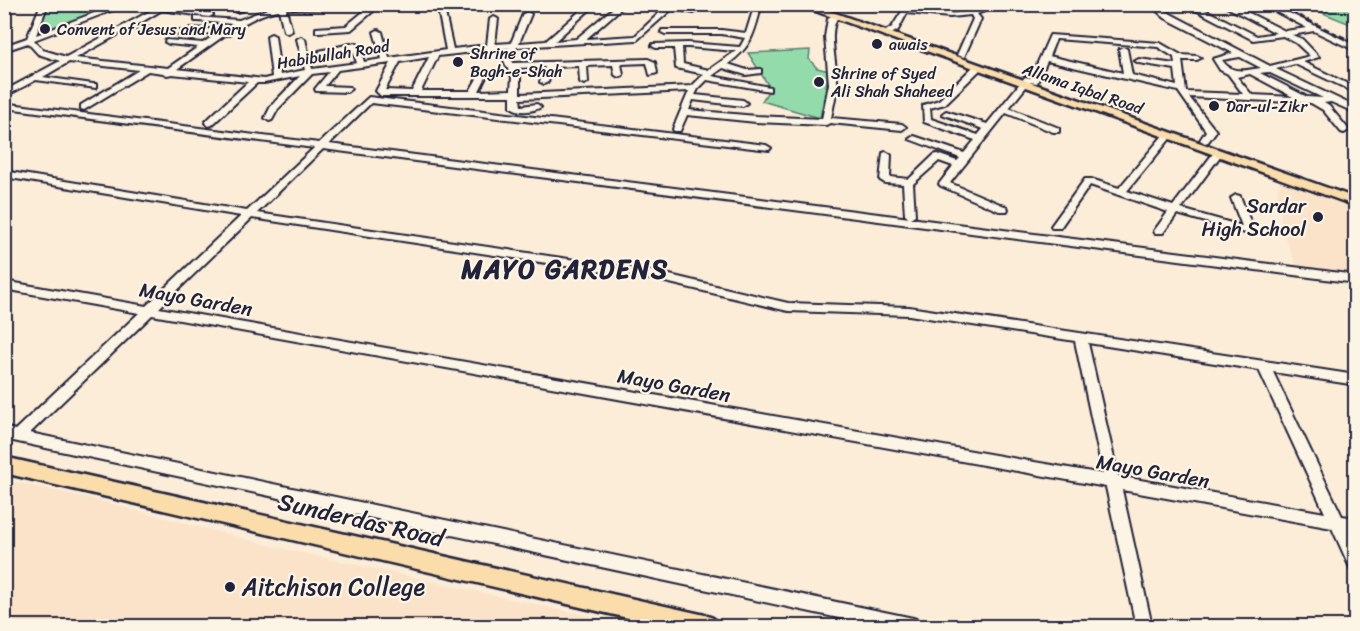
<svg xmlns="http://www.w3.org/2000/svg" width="1360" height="631" viewBox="0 0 1360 631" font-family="Sriracha,sans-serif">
<rect width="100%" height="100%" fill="#fbedd8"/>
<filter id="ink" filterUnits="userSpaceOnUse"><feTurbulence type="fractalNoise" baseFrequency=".0167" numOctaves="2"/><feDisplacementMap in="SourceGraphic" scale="12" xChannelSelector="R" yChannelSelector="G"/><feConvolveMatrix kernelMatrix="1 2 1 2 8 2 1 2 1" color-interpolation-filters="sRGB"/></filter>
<g filter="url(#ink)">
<g fill="#fae3c9">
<path d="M1287 179 1355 203V279L1299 272 1283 232 1277 188Z"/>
<path d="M5 480 85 497 280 548 632 626H5Z"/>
</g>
<g fill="#93dbaa" stroke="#5a7e72" stroke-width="1.5">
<path d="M45 5H127L30 39Z"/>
<path d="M1303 5H1355V26Z"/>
<path d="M810 50 809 59 817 68 829 71 820 118 762 101 770 88 748 53Z"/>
</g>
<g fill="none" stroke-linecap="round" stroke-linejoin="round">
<g stroke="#22223b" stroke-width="4">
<g id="minor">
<path d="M41 4H48L36 35 118 4H129L34 40 43 50 66 57 163 4H172L169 7 212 13 213 15 209 17 162 10 135 26 180 31 184 33 183 35 128 29 76 58 168 68 198 47 169 44 165 42 166 40 203 43 216 34 193 32 189 30 190 28 222 30 233 24 198 21H195V17L239 20 270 8 285 4H393L377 8 351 30 319 32H316V28L346 26 368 8 286 9 292 31 288 33 284 31 279 10C261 13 245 23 230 32V35H225L177 69 264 79 272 77 267 36 271 34 275 36 280 75 305 70 297 39 301 37 305 39 312 69 357 63 352 48 323 53 319 51 355 43 359 45 364 62 382 59 374 32 378 30 382 32 389 58 446 50 437 4H444V8L470 4H490L445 13 453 49 487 45 490 19 494 17 498 19 495 44 511 43 523 14 527 12 531 14 519 43 546 41 588 4H596L555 41 576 39 618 4H626L586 39 635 36 669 4 693 9 697 4H705L694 13 672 9 637 40 517 47 512 61 513 63 648 59 655 62 657 73 650 75 647 63 621 64 623 75 619 77 615 75 613 65 587 66 588 82 584 84 580 82 579 66 553 67 548 82 544 84 540 82 545 67 516 68 520 77V94L692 86 704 74 676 68 674 48H656L652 46 653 44 688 43 740 47 745 38 721 34H665L661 32 662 30H721L746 33 755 4H762C754 32 753 46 728 64L747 70 761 69V73L746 75 723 68 712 76 770 87V91L707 80 698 89 695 95 743 100 747 103 743 106 693 100 689 110 756 116 822 119 829 84 825 37 828 18 835 14 839 16C826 30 838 67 837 85 836 96 833 107 831 118L902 124 906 127 902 130 830 123 826 125 756 122 687 115 680 131H674L673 129 689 91 520 99 521 106 537 104 541 107C533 112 519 113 511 107V96H381L376 91 391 63 338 70 325 86 350 87 351 89 347 92 316 91 315 89 329 72 312 74 278 109 272 120 269 121 265 118 271 106 300 76 264 83H257L212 125 209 126 205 123 206 121 248 82 172 74 167 75 163 73 148 71 84 110 81 109V105L139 70 69 62 43 77 93 84H96V88L36 80 4 97V91L60 61 38 54 28 43 4 51V46L27 38ZM682 47H688L736 51 709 70 683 64ZM509 48 504 61 512 77 511 90 479 91 487 75 483 73 479 75 470 91H421L438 56ZM429 57 412 91 385 90 400 62Z"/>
<path d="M228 4H236L243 10 236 12Z"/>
<path d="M985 4H993L985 11 977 14 981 19 964 57 957 55 973 19 971 15 950 17 907 13 898 30 888 36 881 34 892 27 906 5H910V9C932 12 965 19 985 4Z"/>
<path d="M1149 4H1157L1171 14 1270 66 1310 56 1296 43 1283 36 1253 40 1184 4H1194L1257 36 1276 33 1221 4H1231L1285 31 1307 28 1261 4H1271L1356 46V51L1314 31 1292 35 1302 39 1319 57 1303 62 1356 88V93L1295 64 1276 69 1356 107V113L1331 102 1324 103 1329 106 1349 130 1344 133 1341 132 1323 110 1311 103 1189 97 1216 131 1208 142 1205 143 1200 140 1206 131 1178 91 1047 61 1037 83 1030 82 1009 108 1059 128V132H1053L1006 113 950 183 1007 207 1008 209 1007 211H999L941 186 939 184 953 166 939 161 913 184 915 215 910 218 1356 275V283L323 149 257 213 657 272 788 303 909 307 1356 375V385L1273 372 1342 516 1356 518V532L1349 531 1356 545V570L1350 568 1332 528 1122 490 1152 626H1136L1106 487 152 315 30 433 913 618 919 620 921 626H876L4 439V427L15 430 139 313 4 289V281L146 306 241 216 4 177V171L247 211 314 148 14 109 4 113V107L10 104 319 143 369 97 766 145 771 148 769 150 371 103 329 144 910 218 905 215 903 184 885 183 880 180 883 153 886 152 891 155 890 177 909 179 934 155 937 154 957 161 960 158 909 139 914 136 917 137 964 153 975 140 924 122 923 105 939 100 975 65H981V69L945 104 930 108 931 119 978 135 983 129 942 114 946 111 987 124 1025 77 1031 78 1050 35 1160 43 1181 55 1197 56 1201 58 1197 60H1182L1186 92 1243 94 1228 74 1220 70 1213 59 1233 53 1165 18ZM1056 39 1158 47 1174 57 1175 64 1139 59 1135 61 1139 63 1175 69 1177 86 1132 75 1127 49 1123 47 1119 49 1123 73 1049 56ZM1240 57 1261 68C1245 70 1232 75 1222 60ZM1268 72 1323 98 1307 97 1260 73ZM1250 74 1293 97 1252 95 1237 77ZM252 218 657 280 788 311 909 315 1075 341 1103 474 159 308ZM1088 343 1259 370 1325 513 1118 476Z"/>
<path d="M1168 132 1173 135 1127 191 1173 206 1215 151H1221V155L1181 209 1242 226 1231 198 1236 195 1240 196 1254 231 1253 233 1249 234 1177 214 1163 233H1155L1154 231 1168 212 1090 185 1060 228H1052L1051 226 1085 179H1091L1119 188 1165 133Z"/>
</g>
</g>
<g stroke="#22223b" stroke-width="5">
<g id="major">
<path d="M796 4H810L1356 198V206Z"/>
<path d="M4 457 705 615 713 618 716 626H662L4 473Z"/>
</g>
</g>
<use href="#minor" fill="#fcf5e5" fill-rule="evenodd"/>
<use href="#major" fill="#faddab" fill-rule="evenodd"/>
<path stroke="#22223b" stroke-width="2" stroke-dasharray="6 3" stroke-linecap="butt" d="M1275 4 1356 43"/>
</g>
</g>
<g fill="#22223b" stroke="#fcf5e5" stroke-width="2">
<circle cx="45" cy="29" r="6"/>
<circle cx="877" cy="44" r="6"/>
<circle cx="458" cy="62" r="6"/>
<circle cx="819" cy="82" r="6"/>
<circle cx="1214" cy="106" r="6"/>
<circle cx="1318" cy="217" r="6"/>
<circle cx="230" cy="587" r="6"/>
</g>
<g text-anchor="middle" stroke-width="4.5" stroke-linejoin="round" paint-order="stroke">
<g font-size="16" fill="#22223b" stroke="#fcf5e5" text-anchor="start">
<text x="57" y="35">Convent of Jesus and Mary</text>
<text x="889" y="50">awais</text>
<text x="470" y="59">Shrine of<tspan x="470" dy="18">Bagh-e-Shah</tspan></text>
<text x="831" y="79">Shrine of Syed<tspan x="831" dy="18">Ali Shah Shaheed</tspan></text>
<text x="1226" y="112">Dar-ul-Zikr</text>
</g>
<g font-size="16" fill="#22223b" stroke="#fcf5e5">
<text transform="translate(333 54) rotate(-9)" y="6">Habibullah Road</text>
<text transform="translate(1083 88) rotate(19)" y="6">Allama Iqbal Road</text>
</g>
<g font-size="20" fill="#22223b" stroke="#fcf5e5" text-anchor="end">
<text x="1306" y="213">Sardar<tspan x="1306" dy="23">High School</tspan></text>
</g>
<g font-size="20" fill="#22223b" stroke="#fcf5e5">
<text transform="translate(196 299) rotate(10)" y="7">Mayo Garden</text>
<text transform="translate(674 385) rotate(10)" y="7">Mayo Garden</text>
<text transform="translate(1153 471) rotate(10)" y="7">Mayo Garden</text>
</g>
<g font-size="24" fill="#22223b" stroke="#fcf5e5">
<text transform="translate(361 520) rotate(13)" y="8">Sunderdas Road</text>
</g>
<g font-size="24" fill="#22223b" stroke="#fcf5e5" text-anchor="start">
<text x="242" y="595">Aitchison College</text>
</g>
<g font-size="26" font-weight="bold" letter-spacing="1.5" fill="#22223b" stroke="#fcf5e5">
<text x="565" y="278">MAYO GARDENS</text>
</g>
</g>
<rect width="1360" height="631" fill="none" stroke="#fcf5e5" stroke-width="24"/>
<rect x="12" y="12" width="1336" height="607" fill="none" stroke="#22223b" stroke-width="2" filter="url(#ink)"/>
</svg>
